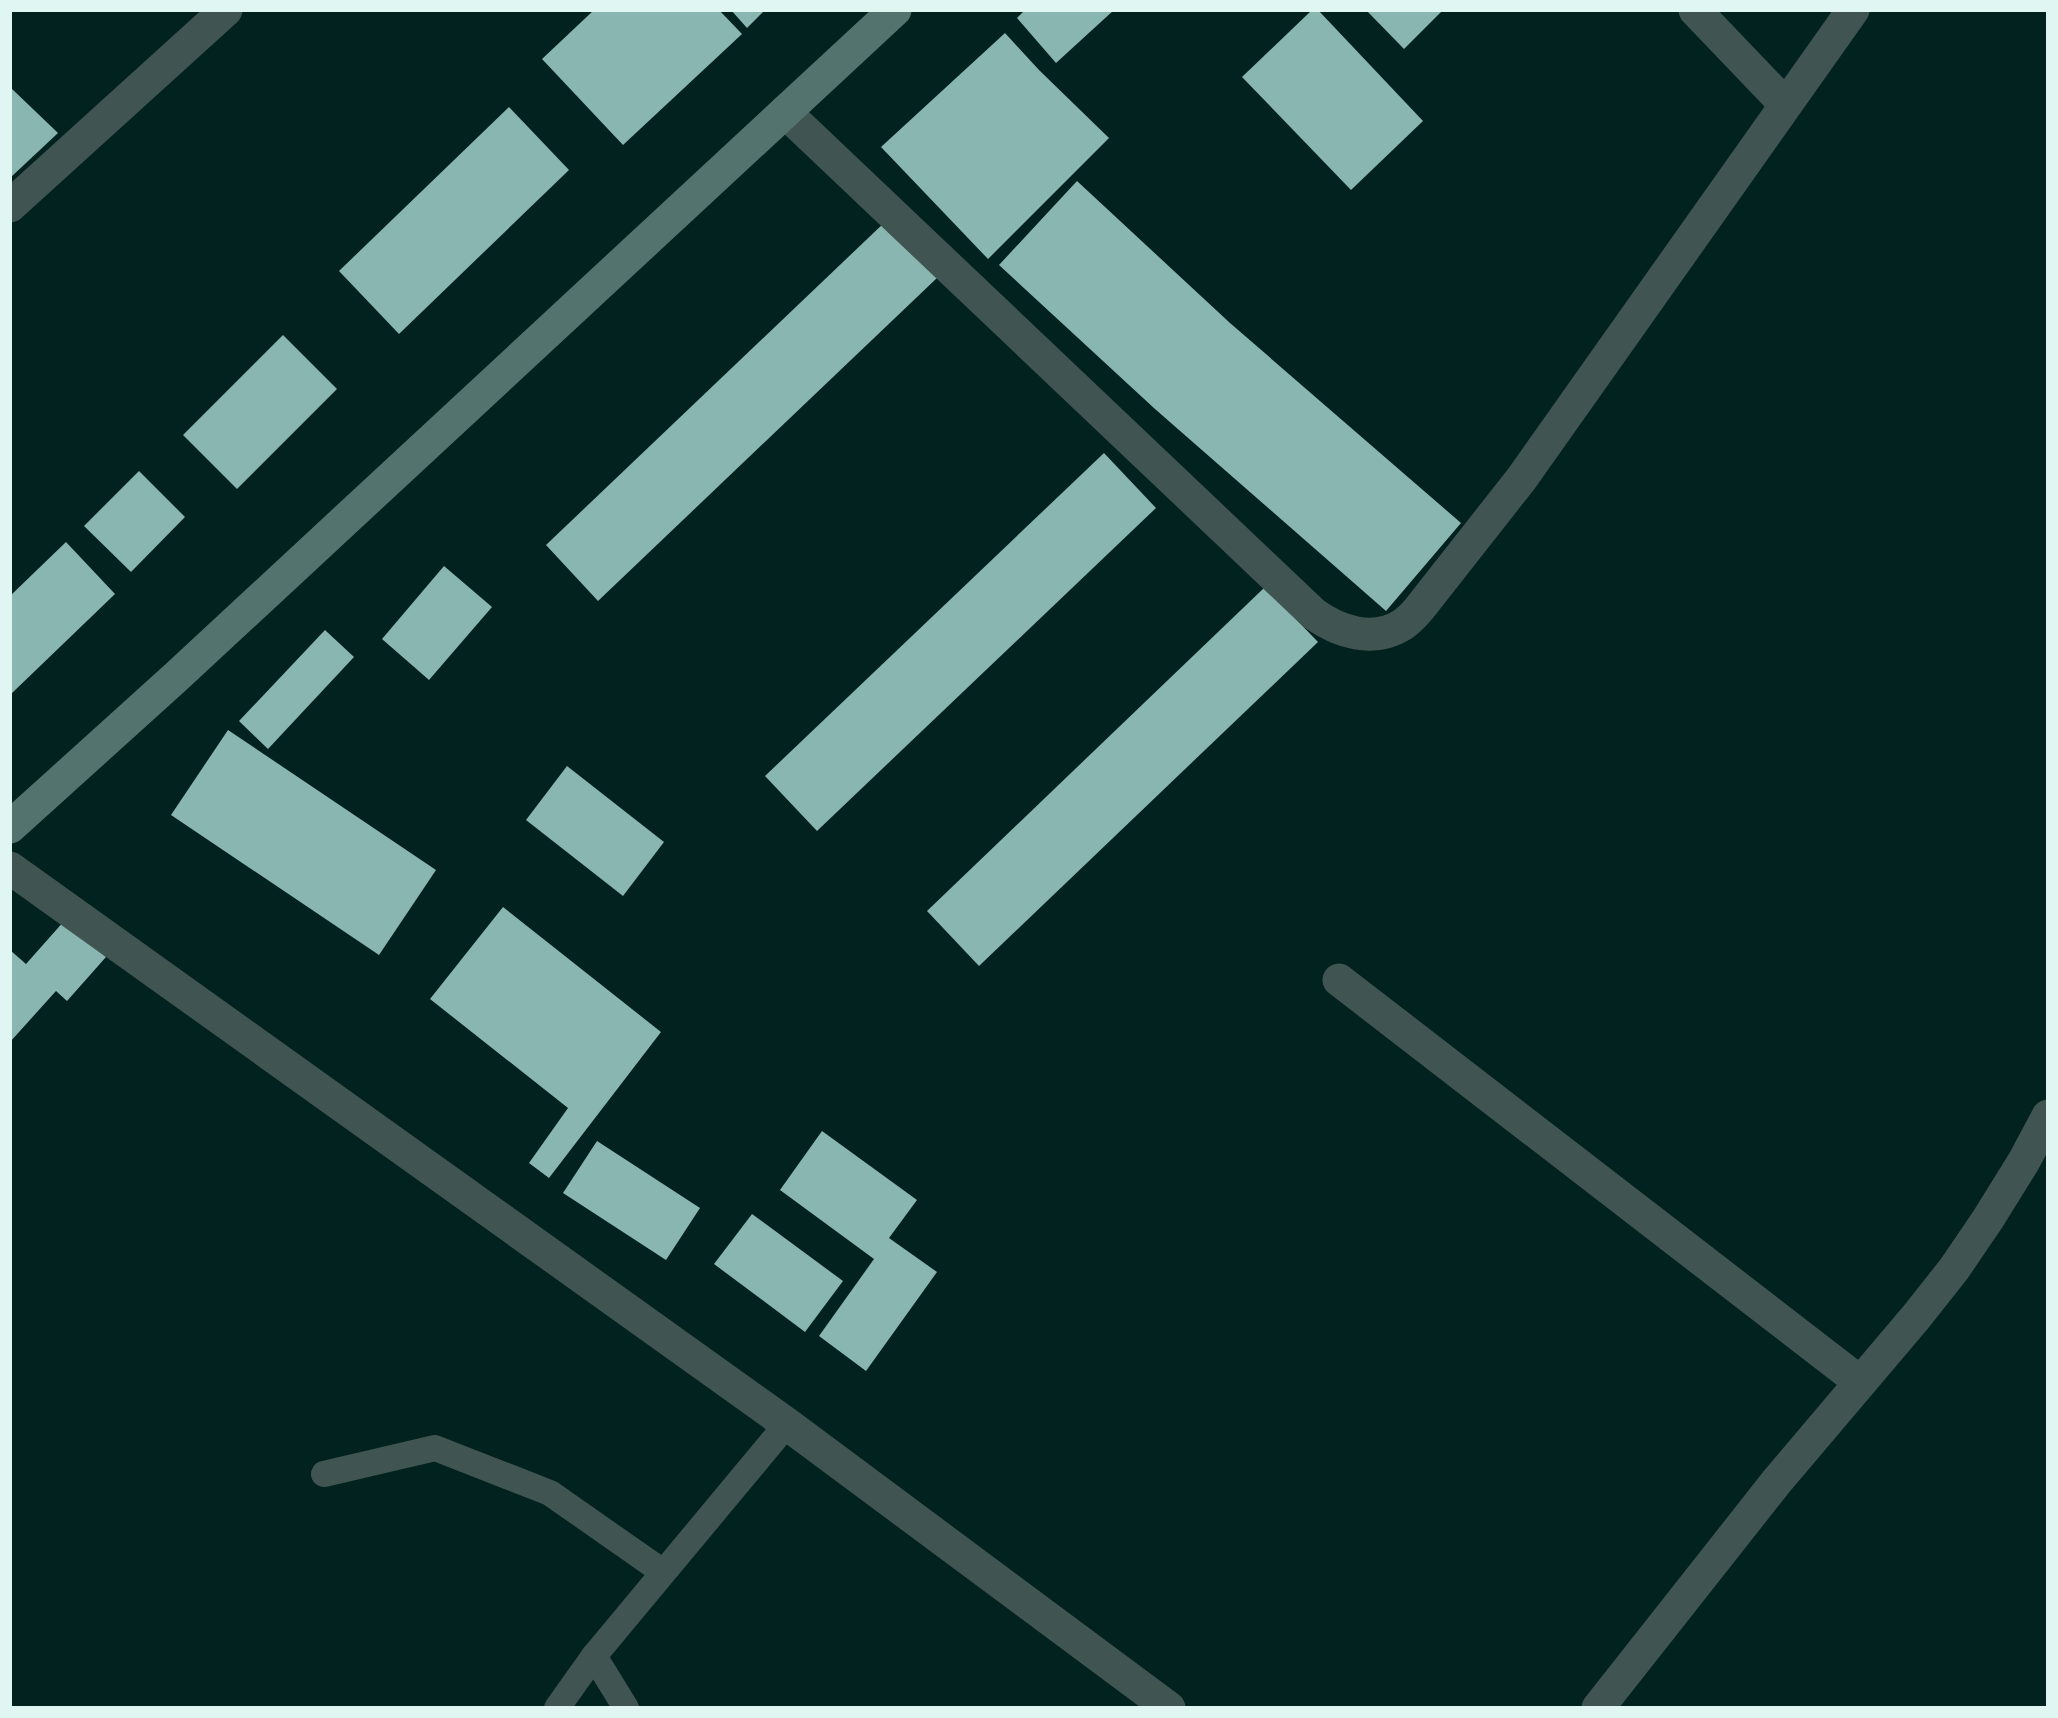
<svg xmlns="http://www.w3.org/2000/svg" width="2058" height="1718" viewBox="0 0 2058 1718" font-family="Helvetica,sans-serif">
<rect width="100%" height="100%" fill="#02221f"/>
<g fill="#89b6b0">
<path d="M594 10H719L742 34 623 145 542 59Z"/>
<path d="M731 10H765L747 28Z"/>
<path d="M1025 10H1114L1056 63 1017 18Z"/>
<path d="M1312 10H1318L1423 121 1351 190 1242 77Z"/>
<path d="M1366 10H1443L1404 49Z"/>
<path d="M1005 33 1039 70 1109 138 988 259 881 147Z"/>
<path d="M10 87 58 133 10 178Z"/>
<path d="M509 107 569 170 399 334 339 271Z"/>
<path d="M1077 181 1230 323 1461 523 1386 611 1155 409 999 265Z"/>
<path d="M885 222 937 278 598 601 546 545Z"/>
<path d="M283 335 337 389 237 489 183 435Z"/>
<path d="M1104 453 1156 508 817 831 765 776Z"/>
<path d="M139 471 185 517 131 572 84 526Z"/>
<path d="M66 542 115 594 10 695V596Z"/>
<path d="M444 566 492 607 429 680 382 639Z"/>
<path d="M1265 587 1318 642 979 966 927 911Z"/>
<path d="M325 630 354 657 268 749 239 721Z"/>
<path d="M228 730 436 870 379 955 171 815Z"/>
<path d="M567 766 664 842 623 896 526 820Z"/>
<path d="M503 907 661 1032 549 1178 529 1163 568 1108 430 999Z"/>
<path d="M65 920 106 957 67 1001 56 991 10 1042V950L26 964Z"/>
<path d="M822 1131 917 1200 889 1238 937 1272 866 1371 819 1336 874 1259 780 1190Z"/>
<path d="M597 1141 700 1208 666 1260 563 1193Z"/>
<path d="M752 1214 843 1281 805 1332 714 1264Z"/>
</g>
<g fill="none" stroke-linecap="round" stroke-linejoin="round">
<g stroke="#405451" stroke-width="26">
<path d="M324 1474 435 1448 550 1493 663 1572"/>
<path d="M594 1656 626 1708"/>
<path d="M557 1708 594 1656 787 1424"/>
</g>
<g stroke="#405451" stroke-width="33">
<path d="M1695 10 1785 104"/>
<path d="M785 112 1314 614C1339 632 1373 643 1402 625 1408 621 1414 615 1419 609L1522 478 1853 10"/>
<path d="M10 206 226 10"/>
<path d="M10 868 787 1424 1169 1708"/>
<path d="M1339 980 1860 1382"/>
<path d="M1598 1708 1777 1481 1916 1317 1954 1269 1988 1219 2024 1161 2048 1116"/>
</g>
<path stroke="#53736f" stroke-width="33" d="M10 827 176 677 895 10"/>
</g>
<rect width="2058" height="1718" fill="none" stroke="#e0f6f3" stroke-width="24"/>
</svg>
